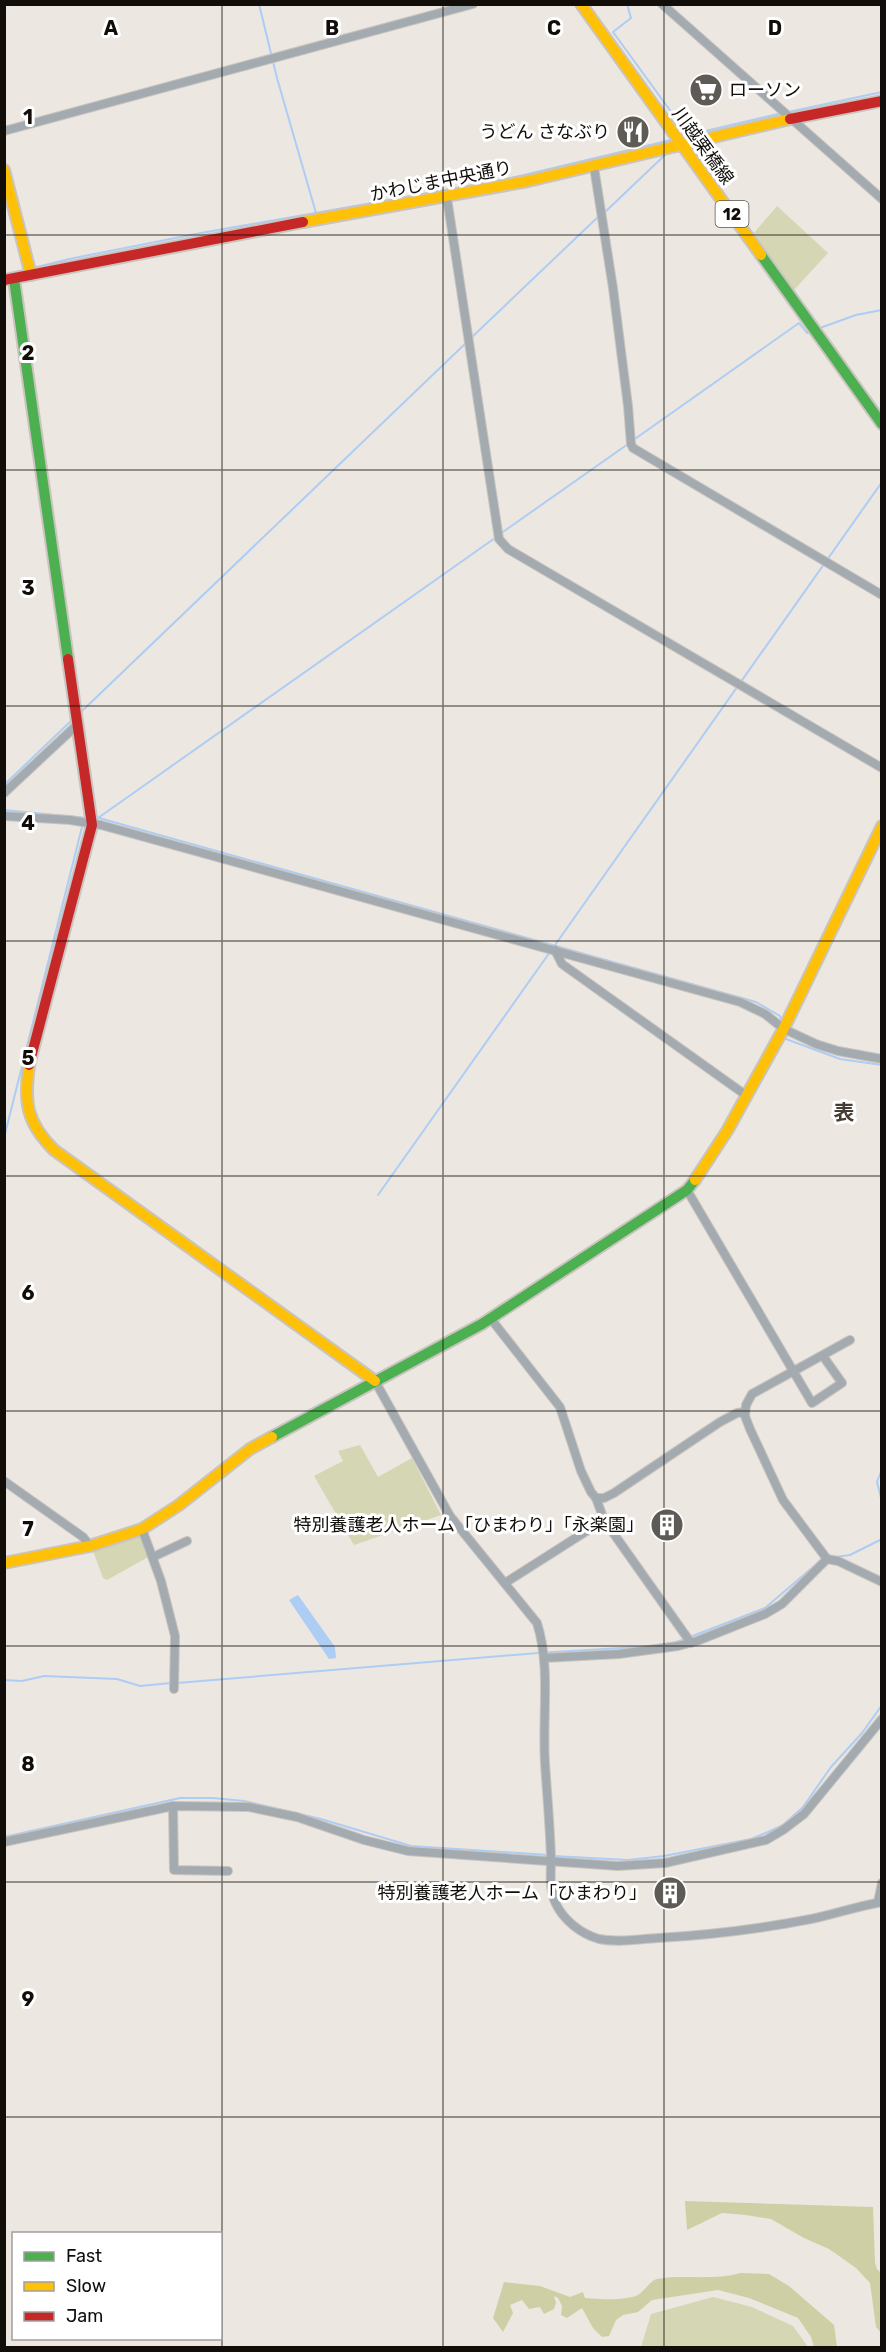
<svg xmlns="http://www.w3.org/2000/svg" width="886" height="2352" viewBox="0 0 886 2352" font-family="Rubik,'Noto Sans JP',sans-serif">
<rect width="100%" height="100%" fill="#ede7e1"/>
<g fill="#d5d6b4">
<path d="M777 206 828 253 793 291 754 233Z"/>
<path d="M360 1445 378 1477 412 1458 441 1515 354 1545 314 1476 343 1461 338 1451Z"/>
<path d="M142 1535 148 1557 107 1580 103 1578 93 1551Z"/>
<path d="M713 2297 752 2307 793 2326 808 2347H641L651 2314Z"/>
</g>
<g fill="#cecfa4">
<path d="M685 2201 873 2207 875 2263 877 2269 881 2273V2333L876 2327 870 2283 856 2268 829 2249 804 2238 771 2219 746 2215 722 2213 687 2230Z"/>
<path d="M740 2273 769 2274 789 2286 834 2325 837 2347H814L811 2337 798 2318 749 2298 718 2290 652 2300 638 2312 623 2315 616 2320 609 2336 602 2337 593 2328 582 2308 567 2318 561 2315 562 2306 558 2298 554 2296 556 2303 554 2309 544 2314 540 2307 529 2309 522 2300 510 2305 513 2313 503 2332 493 2318 504 2282 540 2286 570 2297 583 2292 585 2298C601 2299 620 2301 636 2296 644 2293 649 2281 657 2279 685 2274 714 2281 740 2273Z"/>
</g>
<path fill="#adcdf4" d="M298 1595 335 1647 336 1658 329 1659 289 1600Z"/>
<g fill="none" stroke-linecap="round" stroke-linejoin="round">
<g stroke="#adcdf4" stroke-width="2">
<path d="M259 4 277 78 316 213"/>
<path d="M627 4 631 18 613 32 688 135 683 140"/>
<path d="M788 112 882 92"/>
<path d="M688 135 782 113"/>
<path d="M604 213 667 153"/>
<path d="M33 268 69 259 201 233 503 180 671 140"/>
<path d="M820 328 856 315 882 310"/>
<path d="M471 338 599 216"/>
<path d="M632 441 799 323 807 333 812 331"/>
<path d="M500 534 628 444"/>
<path d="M81 712 467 342"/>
<path d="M4 785 72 720"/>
<path d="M4 810 87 818"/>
<path d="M98 818 495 538"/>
<path d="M99 818 756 1002 780 1016 782 1022"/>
<path d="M555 945 882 482"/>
<path d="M785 1037 786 1039 840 1059 882 1065"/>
<path d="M4 1138 83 823"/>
<path d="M378 1195 550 952"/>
<path d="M882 1469 877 1482 882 1502"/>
<path d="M835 1557 850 1555 882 1539"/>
<path d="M690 1637 765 1608 820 1561"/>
<path d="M673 1643 685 1639"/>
<path d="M4 1680 22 1681 44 1676 117 1679 140 1686 171 1683"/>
<path d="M177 1683 538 1653 653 1646"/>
<path d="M4 1837 180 1798H213L244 1801 321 1819 411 1846 548 1855"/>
<path d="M554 1856 628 1860 664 1856 751 1839 768 1832 783 1825 803 1807 831 1767 862 1733 882 1705"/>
</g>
<g stroke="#c9c4bf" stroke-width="10">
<g id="street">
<path d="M662 4 882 199"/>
<path d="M4 131 473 4"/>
<path d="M594 167 613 288 628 406 631 444 633 448 882 595"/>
<path d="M447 198 499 539 508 549 882 768"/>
<path d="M4 793 78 724"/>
<path d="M4 816 70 820 101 825 740 1002 765 1014 784 1029 816 1044 838 1051 882 1059"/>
<path d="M555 950 562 964 747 1096"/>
<path d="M687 1190 812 1403 842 1383 823 1356"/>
<path d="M491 1319 560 1407 581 1471 591 1492 596 1498H604L614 1493 720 1422 737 1413 745 1412"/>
<path d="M375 1381 450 1516 537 1623C551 1667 542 1717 545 1763 547 1794 550 1826 551 1858 551 1872 549 1888 555 1902 563 1920 581 1934 599 1939 618 1943 639 1939 658 1938 709 1935 760 1929 811 1919 835 1914 858 1906 882 1902"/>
<path d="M4 1481 83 1537 90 1546"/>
<path d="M596 1498 604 1520 691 1643"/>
<path d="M142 1529 161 1581 175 1636 174 1689"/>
<path d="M153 1557 187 1541"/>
<path d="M827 1559 838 1561 882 1582"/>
<path d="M505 1583 604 1520"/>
<path d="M544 1658 619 1654 678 1646 697 1641 765 1614 782 1604 827 1559 783 1500 750 1429 745 1416 746 1405 752 1394 850 1340"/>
<path d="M173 1806 174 1870 228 1871"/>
<path d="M4 1842 173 1806 249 1807 297 1817 364 1840 408 1851 618 1866 665 1863 766 1840 783 1830 804 1814 882 1719"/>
<path d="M878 1902 882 1883"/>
</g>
</g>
<g stroke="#c9c4bf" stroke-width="14">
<g id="fast">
<path d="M761 255 882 424"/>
<path d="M14 279 68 659"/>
<path d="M272 1437 482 1324 687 1190 695 1180"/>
</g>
</g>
<g stroke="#c9c4bf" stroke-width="14">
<g id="slow">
<path d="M581 4 761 255"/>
<path d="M4 170 31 275"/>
<path d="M303 222 528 181 790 119"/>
<path d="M29 1065C24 1102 26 1122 54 1150L375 1381"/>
<path d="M695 1180 727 1131 784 1028 882 826"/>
<path d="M4 1563 90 1546 142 1529 179 1505 250 1449 272 1437"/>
</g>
</g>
<g stroke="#c9c4bf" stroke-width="14">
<g id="jam">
<path d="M790 119 882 101"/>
<path d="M4 280 303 222"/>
<path d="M29 1065 92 825 68 659"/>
</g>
</g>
<use href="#street" stroke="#a3abb0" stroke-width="8"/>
<use href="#fast" stroke="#4caf50" stroke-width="10"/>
<use href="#slow" stroke="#ffc107" stroke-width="10"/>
<use href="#jam" stroke="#c62828" stroke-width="10"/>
</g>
<path fill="none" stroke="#110e0a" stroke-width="1.5" stroke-opacity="0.55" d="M222 4V2348M443 4V2348M664 4V2348M4 235H882M4 470H882M4 706H882M4 941H882M4 1176H882M4 1411H882M4 1646H882M4 1882H882M4 2117H882"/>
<defs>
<g id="supermarket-disc" transform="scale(1.725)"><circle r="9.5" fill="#5e5a55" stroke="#fff"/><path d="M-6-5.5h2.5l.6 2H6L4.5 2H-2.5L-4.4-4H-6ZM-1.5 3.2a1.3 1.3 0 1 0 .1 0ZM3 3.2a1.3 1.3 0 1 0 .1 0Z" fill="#fff"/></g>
<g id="restaurant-disc" transform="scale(1.725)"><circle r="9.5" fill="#5e5a55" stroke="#fff"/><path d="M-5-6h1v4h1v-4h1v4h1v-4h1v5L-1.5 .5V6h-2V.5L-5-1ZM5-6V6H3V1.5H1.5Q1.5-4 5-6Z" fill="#fff"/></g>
<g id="building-disc" transform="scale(1.725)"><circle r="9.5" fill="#5e5a55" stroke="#fff"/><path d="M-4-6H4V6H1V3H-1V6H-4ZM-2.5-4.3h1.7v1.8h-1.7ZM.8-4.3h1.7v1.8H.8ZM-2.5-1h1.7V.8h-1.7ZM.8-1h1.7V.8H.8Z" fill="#fff"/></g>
</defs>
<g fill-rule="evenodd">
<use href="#supermarket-disc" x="706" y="90"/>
<use href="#restaurant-disc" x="633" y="132"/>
<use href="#building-disc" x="667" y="1525"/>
<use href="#building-disc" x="670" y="1893"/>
</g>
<g text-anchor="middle" stroke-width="6" stroke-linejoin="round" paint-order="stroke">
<rect fill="#fff" stroke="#585654" stroke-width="1.5" x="715.5" y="201" width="33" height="26" rx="4.5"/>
<g font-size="16" font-weight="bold" fill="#110e0a">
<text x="732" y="220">12</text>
</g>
<g font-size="18" fill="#110e0a" stroke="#fff" text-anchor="end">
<text x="729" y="96" text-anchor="start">ローソン</text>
<text x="610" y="138">うどん さなぶり</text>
<text x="644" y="1531">特別養護老人ホーム「ひまわり」「永楽園」</text>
<text x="647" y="1899">特別養護老人ホーム「ひまわり」</text>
</g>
<g font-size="18" fill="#110e0a" stroke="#fff">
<text transform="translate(703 146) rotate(54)" y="6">川越栗橋線</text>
<text transform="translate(441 181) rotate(-11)" y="6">かわじま中央通り</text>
</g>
<g font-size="21" font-weight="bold" fill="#443b32" stroke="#fff">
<text x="844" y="1120">表</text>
</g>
</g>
<g font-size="20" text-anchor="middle" font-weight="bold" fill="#110e0a" stroke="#fff" stroke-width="6" stroke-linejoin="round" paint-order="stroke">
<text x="111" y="35">A</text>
<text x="332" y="35">B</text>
<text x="554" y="35">C</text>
<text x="775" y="35">D</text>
<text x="28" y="124">1</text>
<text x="28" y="360">2</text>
<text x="28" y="595">3</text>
<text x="28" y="830">4</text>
<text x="28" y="1065">5</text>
<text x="28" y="1300">6</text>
<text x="28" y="1536">7</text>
<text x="28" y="1771">8</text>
<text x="28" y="2006">9</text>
</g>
<rect width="886" height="2352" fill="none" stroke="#110e0a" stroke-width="12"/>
<rect x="12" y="2232" width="210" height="108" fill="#ffffff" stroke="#a09f9d" stroke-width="1.5"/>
<rect x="24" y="2252" width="30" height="9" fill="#4caf50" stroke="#a09f9d" stroke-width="1.5"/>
<text x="66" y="2262" font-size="18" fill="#110e0a">Fast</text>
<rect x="24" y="2282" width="30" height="9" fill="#ffc107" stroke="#a09f9d" stroke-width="1.5"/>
<text x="66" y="2292" font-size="18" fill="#110e0a">Slow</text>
<rect x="24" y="2312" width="30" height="9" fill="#c62828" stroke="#a09f9d" stroke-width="1.5"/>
<text x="66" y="2322" font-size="18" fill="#110e0a">Jam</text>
</svg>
